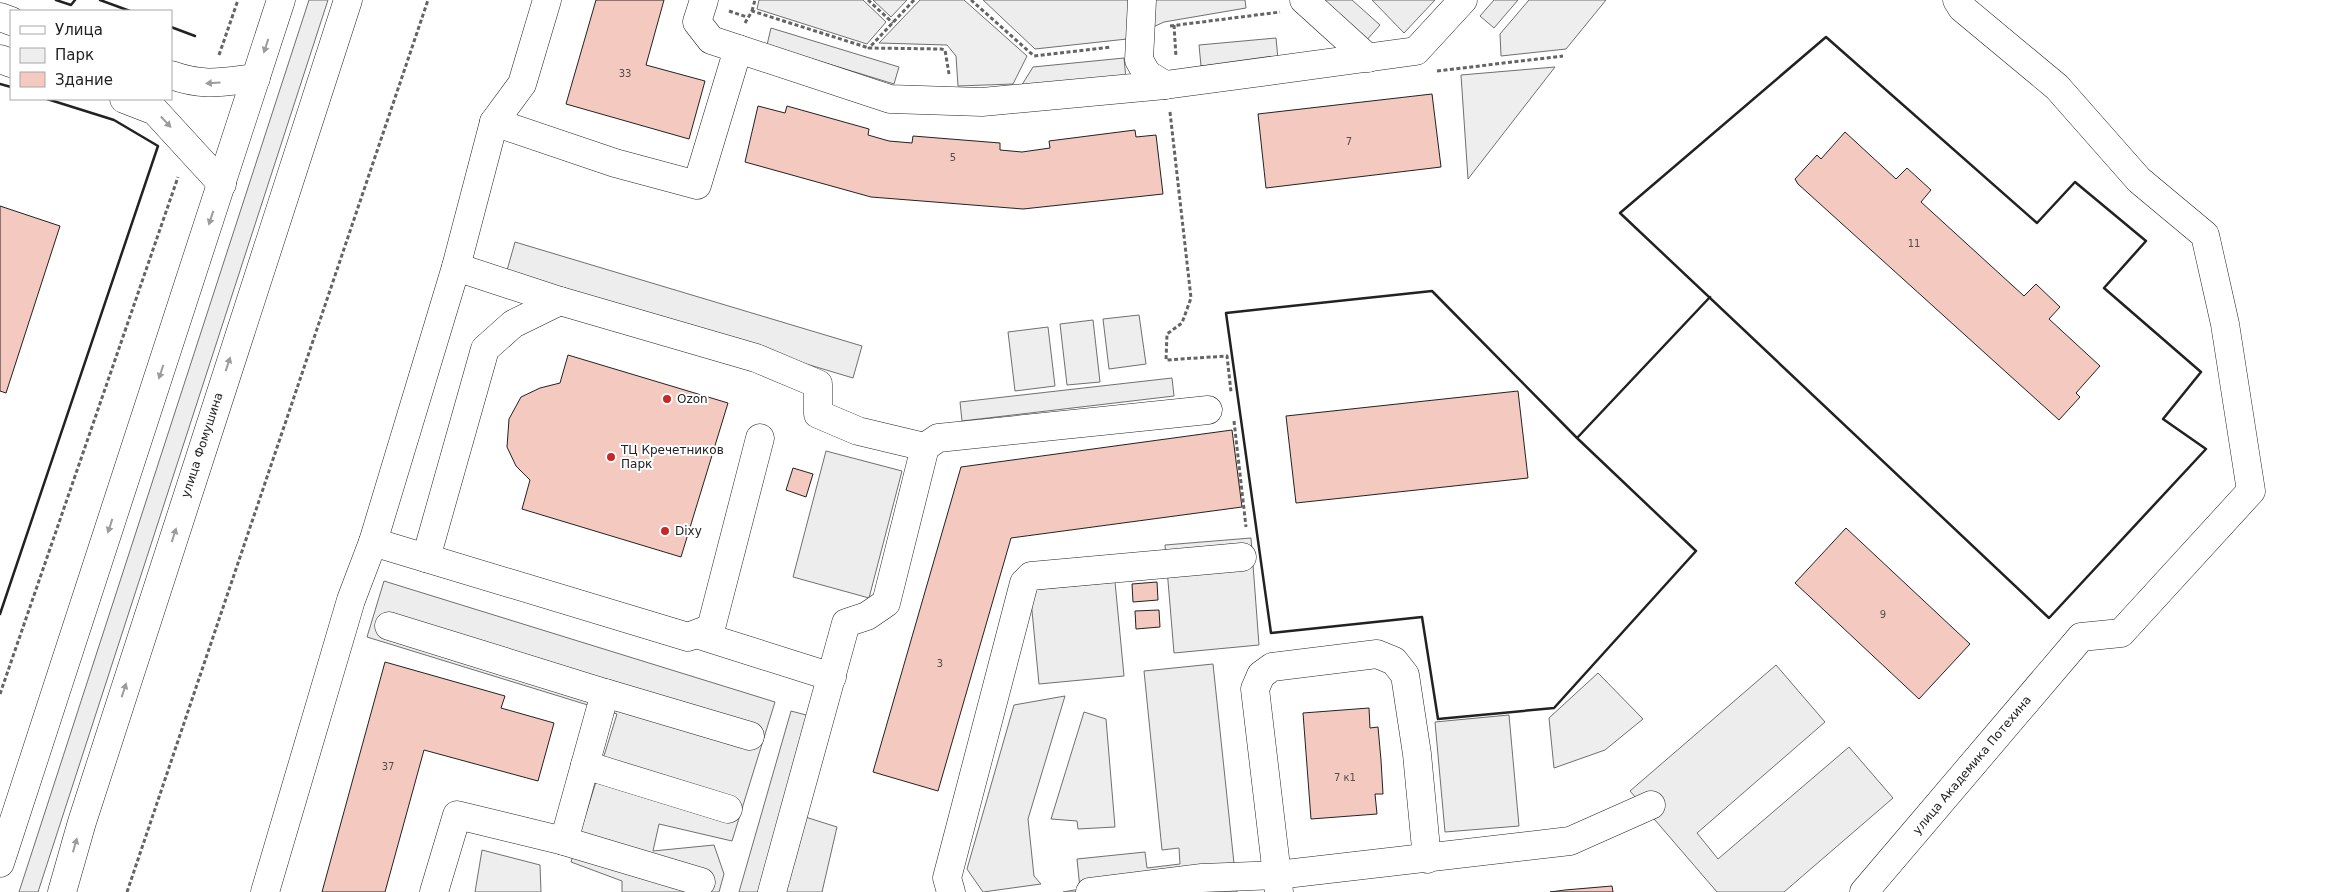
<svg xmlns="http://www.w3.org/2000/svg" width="2348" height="892" viewBox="0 0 2348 892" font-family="'DejaVu Sans',sans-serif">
<rect width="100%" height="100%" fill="#fff"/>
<g fill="#eee" stroke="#6f6f6f">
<path d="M309 0H328L38 892H19Z"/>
<path d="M759 0H863L886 22 867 44 757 9Z"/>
<path d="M873 0H907L891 17Z"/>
<path d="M920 0H964L1027 56 1013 84 958 86 956 56 947 45 879 43Z"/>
<path d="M1529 0H1606L1566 49 1501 56 1500 34Z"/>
<path d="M1555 67 1468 179 1461 75Z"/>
<path d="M1139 315 1146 364 1109 369 1103 319Z"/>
<path d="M1093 320 1100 382 1067 385 1060 324Z"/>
<path d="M1048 327 1055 386 1015 391 1008 332Z"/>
<path d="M1598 673 1643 719 1605 750 1554 768 1549 718Z"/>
<path d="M1084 712 1106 719 1115 827 1078 829 1077 821 1051 819Z"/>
<path d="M482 850 540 865 541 892H475Z"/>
</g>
<g fill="#ededed" stroke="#6f6f6f">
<path d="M983 0H1245L1246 8 1164 22 1127 39 1035 49Z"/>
<path d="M1318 0H1352L1380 25 1365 42Z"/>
<path d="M1372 0H1435L1404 33Z"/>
<path d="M1494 0H1518L1494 28 1480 16Z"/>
<path d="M771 28 899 67 894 84 767 45Z"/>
<path d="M1276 38 1278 59 1201 66 1199 45Z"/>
<path d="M1124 58 1126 79 1020 88 1033 67Z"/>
<path d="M515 242 862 346 853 378 506 274Z"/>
<path d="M1172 378 1174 396 962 421 960 402Z"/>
<path d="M826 451 902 471 869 598 793 577Z"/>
<path d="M1251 538 1259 645 1174 653 1165 545Z"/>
<path d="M384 581 775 702 732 841 659 824 653 851 714 845 724 874 719 892H622V881L571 862 617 714 367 637Z"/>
<path d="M1115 582 1124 676 1039 684 1030 590Z"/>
<path d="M1213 664 1237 892H1063L1080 889 1077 859 1145 852 1147 868 1180 864 1179 848 1162 850 1144 671Z"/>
<path d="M1776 665 1825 722 1697 833 1718 859 1849 747 1893 798 1784 892H1717L1630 791Z"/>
<path d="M1065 696 1028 819 1034 876 1041 884 983 892 967 869 1014 705Z"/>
<path d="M791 711 825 720 799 815 837 827 822 892H739Z"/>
<path d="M1509 715 1519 826 1445 832 1435 722Z"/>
</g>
<g fill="#f3c9c0" stroke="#222">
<path d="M596 0H664L646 65 705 81 689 139 566 104Z"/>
<path d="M1432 94 1441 167 1266 188 1258 114Z"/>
<path d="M758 106 785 113 787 106 869 129 868 135 889 141 912 143 913 136 1000 143V150L1022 152 1050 148 1049 141 1135 130 1136 137 1156 135 1163 194 1023 209 871 197 745 162Z"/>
<path d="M1845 132 1896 179 1907 168 1931 190 1921 202 2024 296 2036 284 2060 307 2049 319 2100 366 2076 393 2080 397 2059 420 1798 184 1795 179 1817 155 1821 159Z"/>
<path d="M0 206 60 226 6 393 0 391Z"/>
<path d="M568 355 728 403 681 557 522 509 530 480 516 466 507 447 509 419 521 397 540 388 560 383Z"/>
<path d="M1518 391 1528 478 1296 503 1286 416Z"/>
<path d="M1232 430 1242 507 1011 538 938 791 873 772 961 467Z"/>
<path d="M793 468 813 474 806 497 786 490Z"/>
<path d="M1846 528 1970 644 1919 699 1795 583Z"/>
<path d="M1157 582 1158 600 1133 602 1132 584Z"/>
<path d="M1159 610 1160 627 1136 629 1135 611Z"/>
<path d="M385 662 505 696 501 708 554 723 538 781 424 750 385 892H322Z"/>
<path d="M1369 708 1370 728 1378 727 1381 760 1383 794H1375L1377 814 1311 819 1303 713Z"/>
<path d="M1612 886 1613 892H1550L1565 890Z"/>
</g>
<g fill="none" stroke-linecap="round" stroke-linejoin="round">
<g stroke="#222" stroke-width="29">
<g id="minor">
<path d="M704 0 697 22 711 40 890 99 982 102 1165 85 1147 74 1139 60 1142 0"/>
<path d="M1304 0 1368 58"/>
<path d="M0 17 11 21"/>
<path d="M0 59 11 63"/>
<path d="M171 75C205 87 222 82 256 78"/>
<path d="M1165 85 1416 51 1463 0"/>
<path d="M124 99 155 111 222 184"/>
<path d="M494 122 615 163 697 185 738 49"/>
<path d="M456 267 560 301 756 358 818 384V414L858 431 925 447"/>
<path d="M373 542 688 637 711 628 760 438"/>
<path d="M426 558 485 349 513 324 560 301"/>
<path d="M389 626 605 693 564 841 457 815 434 892"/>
<path d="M699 635 832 677"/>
<path d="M605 693 750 736"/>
<path d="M585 765 728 809"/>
<path d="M564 841 701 882"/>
<path d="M265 892 351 600 373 542 456 267 494 122 522 84 547 0"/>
<path d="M772 892 846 623 867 616 886 603 925 447 938 438 1208 410"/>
<path d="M951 892 947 878 1024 583 1031 576 1242 557"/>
<path d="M1090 892 1202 878 1277 875 1570 841 1651 805"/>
<path d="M1279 892 1255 689 1261 675 1272 667 1377 654 1394 661 1405 675 1417 754 1427 859"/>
<path d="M1864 892 2081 637 2121 633 2251 491 2225 324 2205 235 2139 180 2057 87 1962 8 1957 0"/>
</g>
</g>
<g stroke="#222" stroke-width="29">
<g id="major">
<path d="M0 863 281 0"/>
<path d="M62 892 82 822 348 0"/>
</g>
</g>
<g stroke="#646464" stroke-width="3" stroke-dasharray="4 2.5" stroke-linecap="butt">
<path d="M868 0 893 23"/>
<path d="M914 0 869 48 941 49 945 50 949 74"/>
<path d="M971 0 1034 56 1111 47"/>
<path d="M729 11 747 17"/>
<path d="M752 11 755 0"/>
<path d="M745 23 752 11 869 48"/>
<path d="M1174 25 1176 57"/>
<path d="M1170 26 1280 12"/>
<path d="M219 55 238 0"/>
<path d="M1437 71 1563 56"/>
<path d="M1170 112 1191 298 1182 323 1167 334 1166 360 1227 356 1231 392"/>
<path d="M1234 421 1246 527"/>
<path d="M0 694 178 177"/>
<path d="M127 892 428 0"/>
</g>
<use href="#minor" stroke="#fff" stroke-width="28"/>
<use href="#major" stroke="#fff" stroke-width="28"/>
<g stroke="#222" stroke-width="2.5">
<path d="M56 0 71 5 75 0"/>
<path d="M100 0 130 11"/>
<path d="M171 27 195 36"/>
<path d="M1826 37 2037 223 2075 182 2146 241 2104 288 2201 372 2163 419 2206 449 2049 618 1620 213Z"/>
<path d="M0 84 11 87"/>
<path d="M1577 438 1432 291 1226 313 1271 633 1422 617 1438 719 1554 708 1696 551 1577 438 1710 297"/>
<path d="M0 614 158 146 114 120 47 99"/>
</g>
</g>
<defs><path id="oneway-solid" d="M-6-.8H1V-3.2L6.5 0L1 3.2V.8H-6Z" transform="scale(1.25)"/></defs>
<g fill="#9c9c9c">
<use href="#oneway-solid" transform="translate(266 46) rotate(108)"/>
<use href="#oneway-solid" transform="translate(213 83) rotate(176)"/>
<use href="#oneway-solid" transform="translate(166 122) rotate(47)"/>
<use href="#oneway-solid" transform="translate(211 218) rotate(108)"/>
<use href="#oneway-solid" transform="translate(228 364) rotate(-72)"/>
<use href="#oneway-solid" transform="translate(161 372) rotate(108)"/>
<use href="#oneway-solid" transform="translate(110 526) rotate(108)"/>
<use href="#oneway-solid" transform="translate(174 535) rotate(-72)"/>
<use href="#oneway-solid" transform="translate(124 690) rotate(-72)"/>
<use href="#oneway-solid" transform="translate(75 845) rotate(-74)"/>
</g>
<g fill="#c62828" stroke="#fff" stroke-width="2">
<circle cx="667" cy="399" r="5"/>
<circle cx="611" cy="457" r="5"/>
<circle cx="665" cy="531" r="5"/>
</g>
<g text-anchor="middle" stroke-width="4" stroke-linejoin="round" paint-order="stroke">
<g font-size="10" fill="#564c4a">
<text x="625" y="77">33</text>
<text x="1349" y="145">7</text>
<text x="953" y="161">5</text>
<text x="1914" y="247">11</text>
<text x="1883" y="618">9</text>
<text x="940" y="667">3</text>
<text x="388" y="770">37</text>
<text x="1345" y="781">7 к1</text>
</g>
<g font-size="12" fill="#222" stroke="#fff" text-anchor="start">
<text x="677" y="403">Ozon</text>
<text x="621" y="454">ТЦ Кречетников<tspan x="621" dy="14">Парк</tspan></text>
<text x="675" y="535">Dixy</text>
</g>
<g font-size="12" fill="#222" stroke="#fff">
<text transform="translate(202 445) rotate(-72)" y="4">улица Фомушина</text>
<text transform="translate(1972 765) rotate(-50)" y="4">улица Академика Потехина</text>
</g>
</g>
<rect x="10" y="10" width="162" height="90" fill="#ffffff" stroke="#a7a7a7"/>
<rect x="20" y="26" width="25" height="8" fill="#ffffff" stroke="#a7a7a7"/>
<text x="55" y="35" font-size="15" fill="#222222">Улица</text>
<rect x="20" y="48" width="25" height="15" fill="#eeeeee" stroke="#a7a7a7"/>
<text x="55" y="60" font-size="15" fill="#222222">Парк</text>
<rect x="20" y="72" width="25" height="15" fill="#f3c9c0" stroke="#a7a7a7"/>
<text x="55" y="85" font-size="15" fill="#222222">Здание</text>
</svg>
